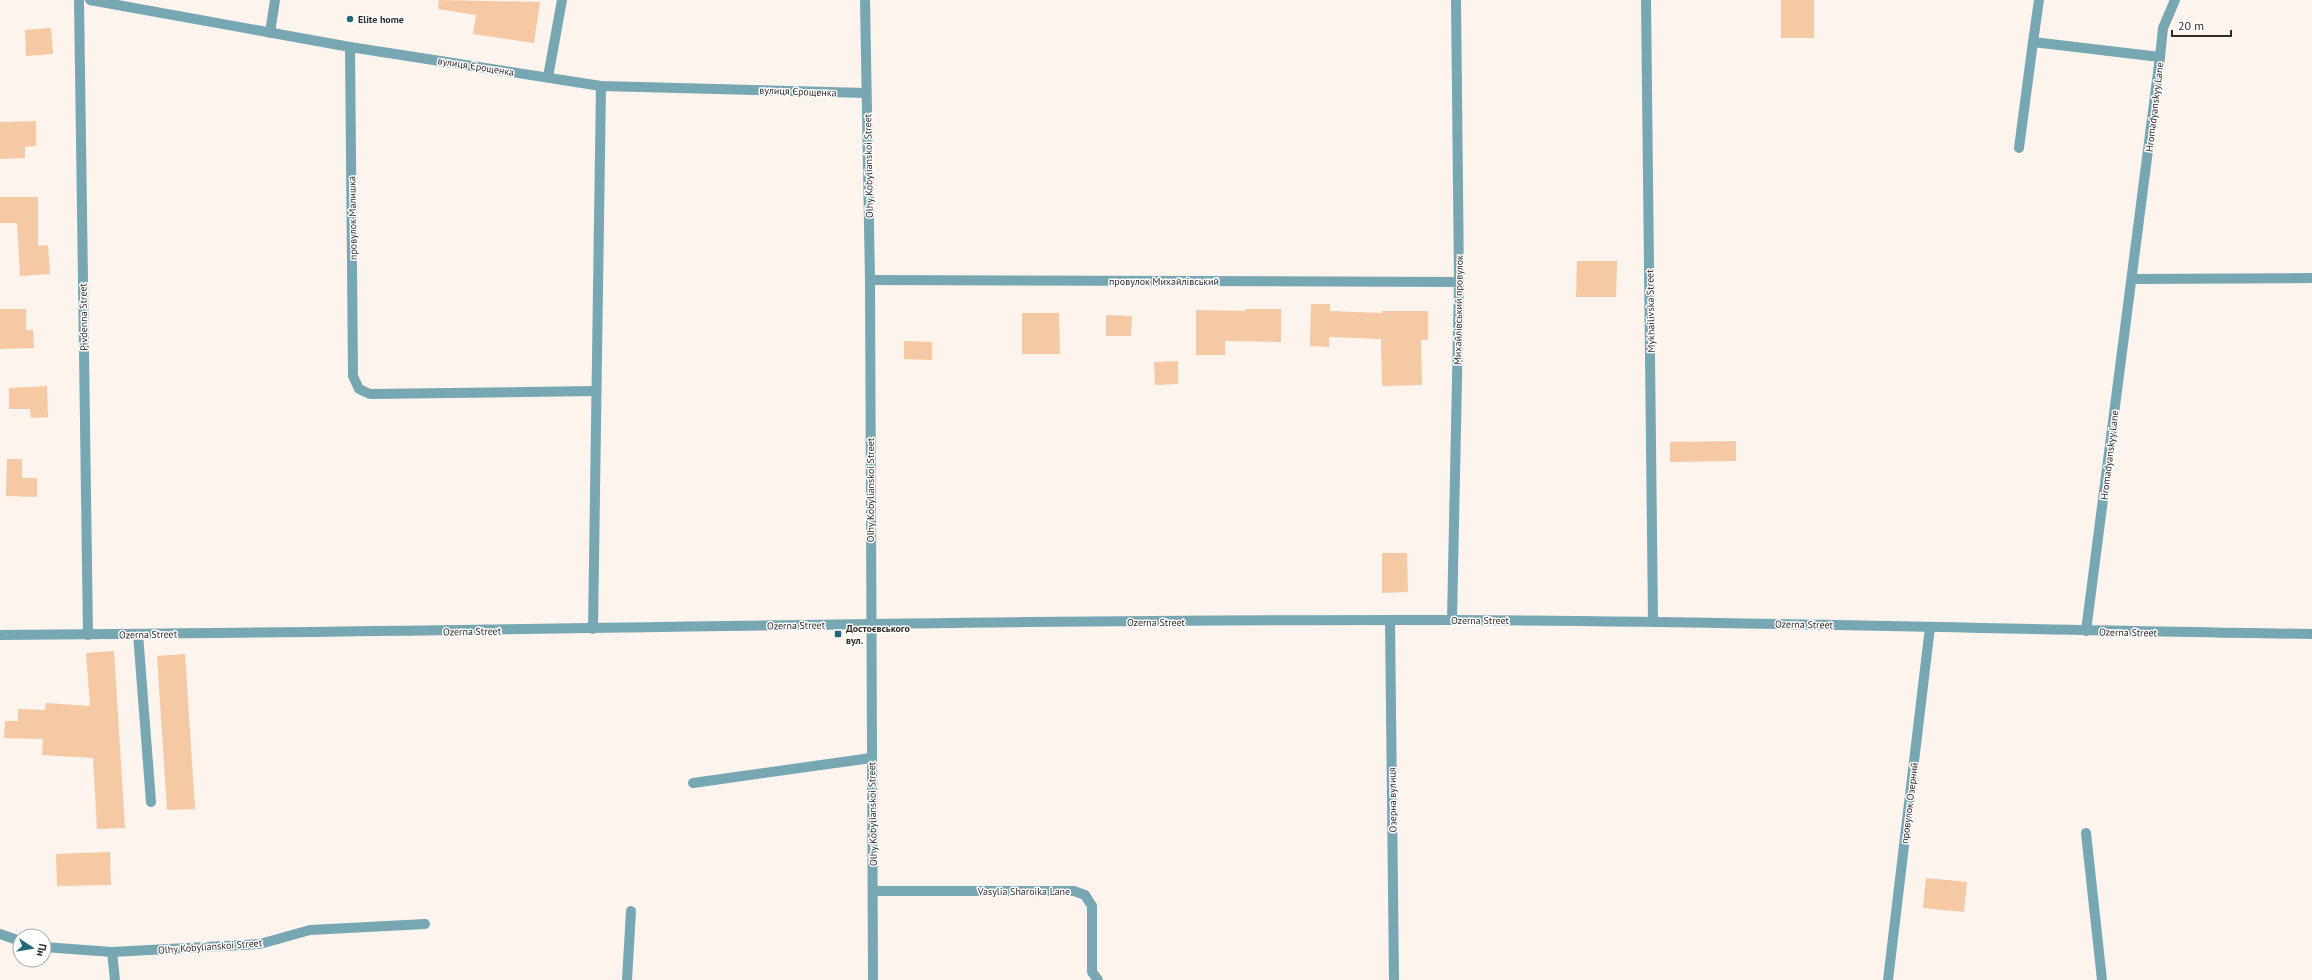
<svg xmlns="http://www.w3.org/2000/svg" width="2312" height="980" viewBox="0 0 2312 980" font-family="'PT Sans',sans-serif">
<rect width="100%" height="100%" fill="#fcf4ed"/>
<g fill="#f5c9a3">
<path d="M439 0 540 2 534 43 473 34 476 15 438 9Z"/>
<rect x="1781" y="0" width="33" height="38"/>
<path d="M51 28 53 54 26 56 25 30Z"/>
<path d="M36 121V146L25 147V158L0 159V122Z"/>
<path d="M0 197H38V246L48 245 50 274 20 276 17 223H0Z"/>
<path d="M1577 261H1617L1616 297H1576Z"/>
<path d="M1311 304H1330V311L1382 313V311H1428V340H1421L1422 385 1382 386 1381 339 1329 337V347L1310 346Z"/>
<path d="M0 309H26V330H33L34 348 0 349Z"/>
<path d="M1245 309H1281V342L1225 341V355H1196V310L1245 311Z"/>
<path d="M1022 313H1059L1060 354H1022Z"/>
<path d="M1106 315 1132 316 1131 336H1106Z"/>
<path d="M904 341 932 342V360L904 359Z"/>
<path d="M1178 361V384L1155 385 1154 362Z"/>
<path d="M47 386 48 417 31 418 30 409H9V388Z"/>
<path d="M1736 441V461L1670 462V442Z"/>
<path d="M7 459H22V478H37V497L6 496Z"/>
<path d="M1382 553H1407L1408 592 1382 593Z"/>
<path d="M114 651 125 828 97 829 93 758 42 755 43 739 4 738 5 721H18V709L45 710 46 703 90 706 86 653Z"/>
<path d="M185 654 195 809 167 810 157 656Z"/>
<path d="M110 852 111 885 57 886 56 854Z"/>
<path d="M1926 878 1967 882 1964 912 1923 908Z"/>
</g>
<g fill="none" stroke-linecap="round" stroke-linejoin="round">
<g stroke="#78a7b4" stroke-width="10">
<path d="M79 0 88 635"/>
<path d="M90 0 350 47 601 86 866 93"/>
<path d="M865 0 870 280 873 980"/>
<path d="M1646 0 1653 621"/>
<path d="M2039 0 2033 42 2160 57 2086 631"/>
<path d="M270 33 275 0"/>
<path d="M350 47 353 376 359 389 370 394 596 391"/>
<path d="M2160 57 2163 28 2175 0"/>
<path d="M548 77 562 0"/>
<path d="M2019 148 2033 42"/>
<path d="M2132 279 2312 278"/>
<path d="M870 280 1459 282"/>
<path d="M1390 620 1394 980"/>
<path d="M1452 620 1459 282 1456 0"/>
<path d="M593 629 601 86"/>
<path d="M138 634 151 802"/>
<path d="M0 635C484 632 968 619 1452 620 1739 621 2025 630 2312 634"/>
<path d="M693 783 871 758"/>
<path d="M2086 833 2102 980"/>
<path d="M873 891H1074L1085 895 1092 906V972L1098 980"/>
<path d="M0 934 20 941"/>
<path d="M44 947 112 952 260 944 310 930 425 924"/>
<path d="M112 952 115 980"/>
<path d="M627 980 631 911"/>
<path d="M1888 980 1930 627"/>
</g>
</g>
<g fill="#236878" stroke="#fff" stroke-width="1.5">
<circle cx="350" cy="19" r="4"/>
<rect x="834" y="630" width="8" height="8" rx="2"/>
</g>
<g text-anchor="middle" stroke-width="3" stroke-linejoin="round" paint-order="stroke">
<g font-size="10" font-weight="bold" fill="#2f2c29" stroke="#fff" text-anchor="start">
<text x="358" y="23">Elite home</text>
<text x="846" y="632">Достоєвського<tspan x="846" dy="12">вул.</tspan></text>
</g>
<g font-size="10" fill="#2f2c29" stroke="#fff">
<text transform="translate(476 66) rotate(9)" y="4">вулиця Єрощенка</text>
<text transform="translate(798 91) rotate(2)" y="4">вулиця Єрощенка</text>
<text transform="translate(2154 107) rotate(-83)" y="4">Hromadyanskyy Lane</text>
<text transform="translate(868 166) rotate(-91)" y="4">Olhy Kobylianskoi Street</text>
<text transform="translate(352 218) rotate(-91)" y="4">провулок Малишка</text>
<text x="1164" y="285">провулок Михайлівський</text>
<text transform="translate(1458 310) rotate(-89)" y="4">Михайлівський провулок</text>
<text transform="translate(1650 311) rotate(-91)" y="4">Mykhailivska Street</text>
<text transform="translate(83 317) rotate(-91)" y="4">Pivdenna Street</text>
<text transform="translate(2109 455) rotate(-83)" y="4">Hromadyanskyy Lane</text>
<text transform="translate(870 490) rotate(-90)" y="4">Olhy Kobylianskoi Street</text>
<text x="1480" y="624">Ozerna Street</text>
<text x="1156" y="626">Ozerna Street</text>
<text transform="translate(1804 624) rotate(1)" y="4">Ozerna Street</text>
<text transform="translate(796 625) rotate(-1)" y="4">Ozerna Street</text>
<text transform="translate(472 631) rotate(-1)" y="4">Ozerna Street</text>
<text transform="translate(2128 632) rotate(1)" y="4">Ozerna Street</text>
<text transform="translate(148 634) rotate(-1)" y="4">Ozerna Street</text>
<text transform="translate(1392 800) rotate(-91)" y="4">Озерна вулиця</text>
<text transform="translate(1909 803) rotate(-83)" y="4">провулок Озерний</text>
<text transform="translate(872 814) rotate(-91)" y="4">Olhy Kobylianskoi Street</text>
<text x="1024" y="895">Vasylia Sharoika Lane</text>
<text transform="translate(210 946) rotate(-4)" y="4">Olhy Kobylianskoi Street</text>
</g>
</g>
<g transform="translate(32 948) rotate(102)"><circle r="19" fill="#ffffff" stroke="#acaba9"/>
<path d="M0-3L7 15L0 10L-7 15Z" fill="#236878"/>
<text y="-6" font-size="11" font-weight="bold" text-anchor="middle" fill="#2f2c29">Пн</text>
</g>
<path d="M2172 30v6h59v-6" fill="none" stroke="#2f2c29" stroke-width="2"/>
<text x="2178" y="30" font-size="12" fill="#2f2c29" stroke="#ffffff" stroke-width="3" paint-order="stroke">20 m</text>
</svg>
